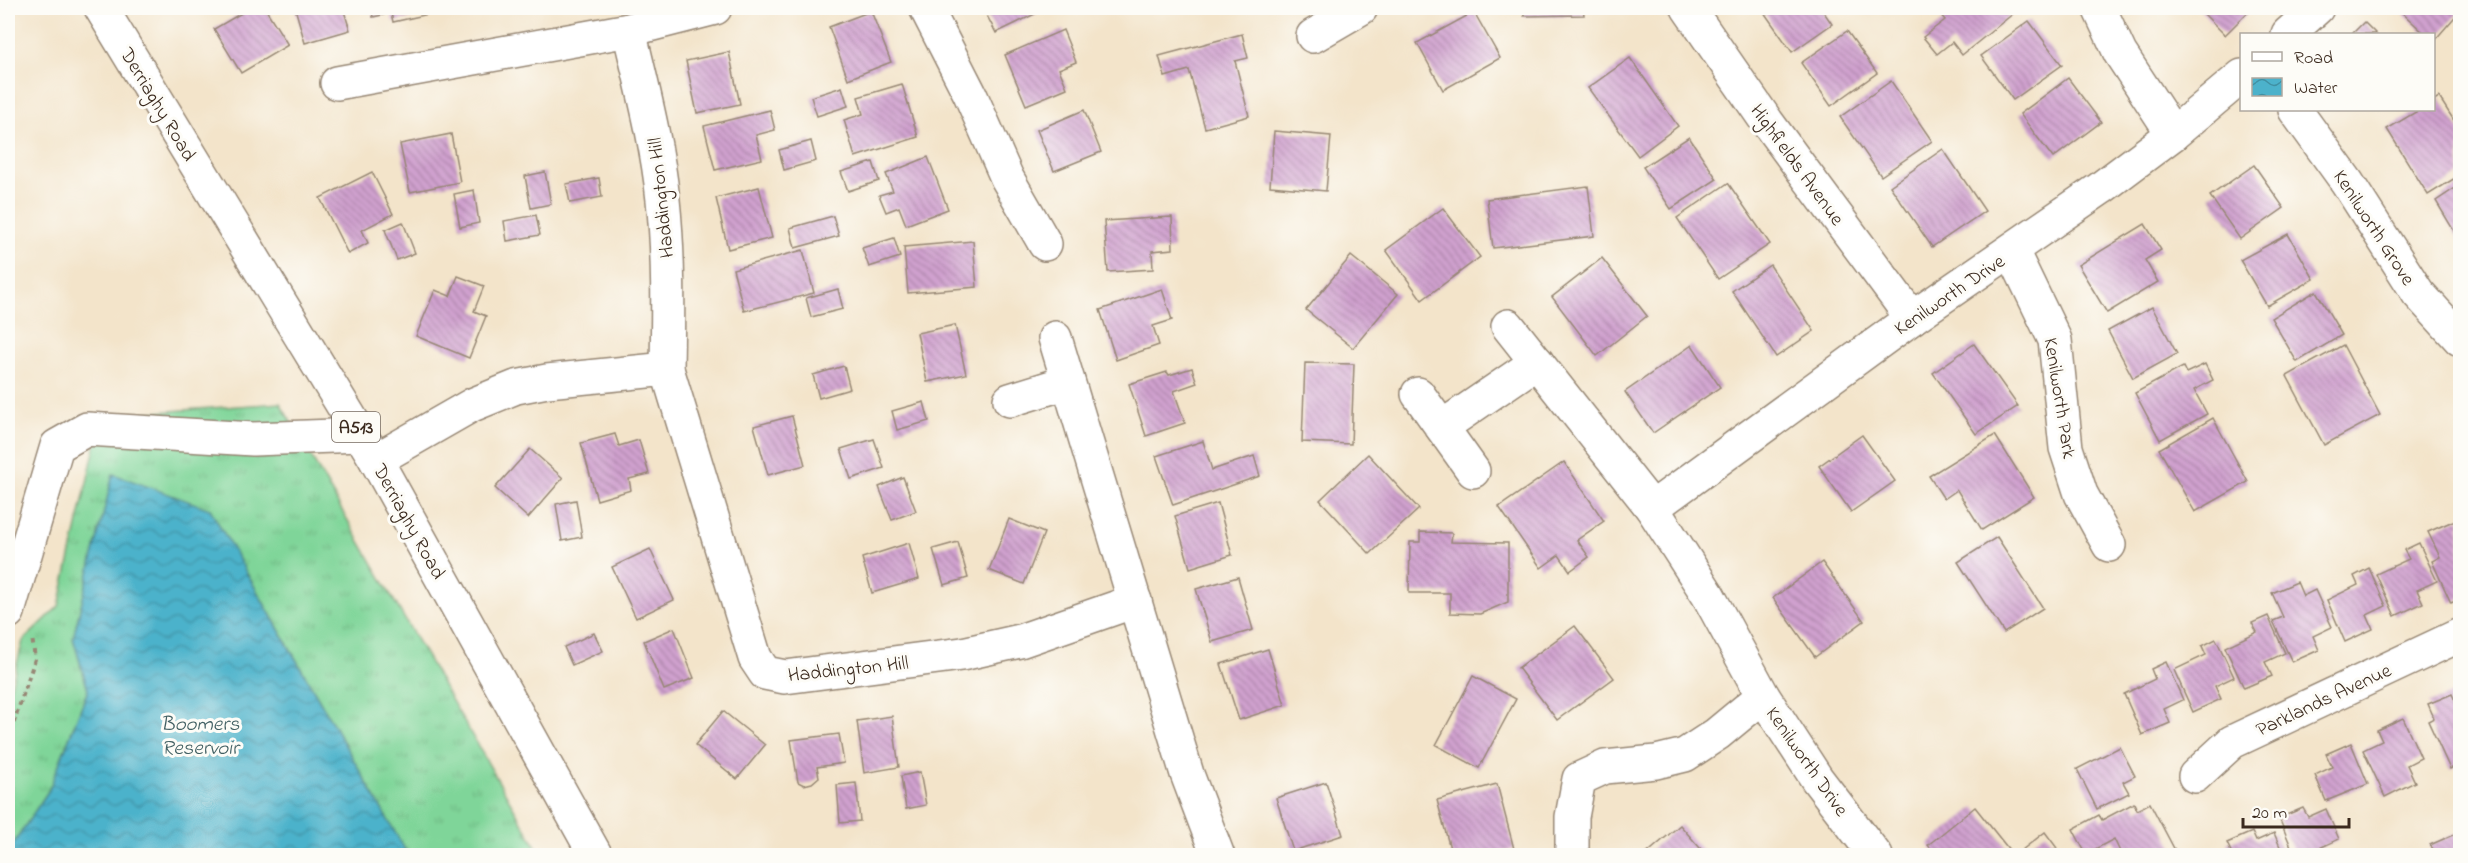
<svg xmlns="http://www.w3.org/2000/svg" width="2468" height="863" viewBox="0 0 2468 863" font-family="'Indie Flower',sans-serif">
<defs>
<pattern id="grass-tufts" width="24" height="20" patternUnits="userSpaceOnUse" patternTransform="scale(1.5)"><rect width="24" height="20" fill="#7fd599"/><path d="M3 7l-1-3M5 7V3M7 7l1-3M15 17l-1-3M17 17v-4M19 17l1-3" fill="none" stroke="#6fb783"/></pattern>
<pattern id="water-waves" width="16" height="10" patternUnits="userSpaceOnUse" patternTransform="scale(1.5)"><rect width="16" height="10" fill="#4cb2cb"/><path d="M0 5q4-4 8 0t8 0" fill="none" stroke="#4091a4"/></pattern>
<pattern id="building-back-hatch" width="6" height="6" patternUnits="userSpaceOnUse" patternTransform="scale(1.5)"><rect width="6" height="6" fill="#d0a1cf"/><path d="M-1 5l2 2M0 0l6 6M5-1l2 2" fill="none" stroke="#aa83a7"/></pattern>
</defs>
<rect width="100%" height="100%" fill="#fdfcf7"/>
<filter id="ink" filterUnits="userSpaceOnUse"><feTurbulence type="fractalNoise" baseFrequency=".0167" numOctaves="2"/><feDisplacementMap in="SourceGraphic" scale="12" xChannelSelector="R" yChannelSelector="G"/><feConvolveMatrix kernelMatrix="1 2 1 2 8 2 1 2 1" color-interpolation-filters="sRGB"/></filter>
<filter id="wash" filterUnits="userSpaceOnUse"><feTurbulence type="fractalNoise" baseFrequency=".008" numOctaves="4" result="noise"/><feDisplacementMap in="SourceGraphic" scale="24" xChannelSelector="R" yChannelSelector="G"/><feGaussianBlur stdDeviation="1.35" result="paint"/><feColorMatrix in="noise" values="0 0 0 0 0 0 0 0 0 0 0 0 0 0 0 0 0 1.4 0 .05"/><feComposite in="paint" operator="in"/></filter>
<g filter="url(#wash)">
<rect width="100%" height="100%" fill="#f3e4ca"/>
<path fill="url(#grass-tufts)" stroke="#5d805c" stroke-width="1.5" d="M280 403 541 855H408L210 509 73 638 88 690 49 790 8 852V697L23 641 59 606 102 416Z"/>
<path fill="url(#water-waves)" stroke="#446e74" stroke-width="1.5" d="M113 474 210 509 408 855H8V852L49 790 88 690 73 638Z"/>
<g id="blocks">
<g fill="url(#building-back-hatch)">
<path d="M250 8H265L288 45 241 73 214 29Z"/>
<path d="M295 8H343L350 30 305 43Z"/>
<path d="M371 8H428L429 14 393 22 391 13 373 17Z"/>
<path d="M983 8H1037L1039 12 996 33Z"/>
<path d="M1524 8H1583L1584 15 1524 16Z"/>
<path d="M1761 8H1821L1832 24 1792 52Z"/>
<path d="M1935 8H2010L2014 13 1962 55 1952 42 1937 54 1923 37 1945 20Z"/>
<path d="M2198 8H2252L2225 35Z"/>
<path d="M2397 8H2460V11L2434 41V34H2425Z"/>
<path d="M871 11 891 62 848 79 829 27Z"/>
<path d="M1474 12 1500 58 1443 90 1417 43Z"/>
<path d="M2029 21 2062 65 2013 100 1981 56Z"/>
<path d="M2364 22 2376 34H2352Z"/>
<path d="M1063 30 1076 62 1059 69 1067 88 1026 105 1005 55Z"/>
<path d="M1847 31 1877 73 1831 106 1801 63Z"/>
<path d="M1242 34 1248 58 1235 61 1249 116 1205 128 1189 70 1165 77 1159 56Z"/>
<path d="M729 52 740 104 697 113 686 61Z"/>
<path d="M1630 58 1678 126 1638 156 1588 88Z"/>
<path d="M2068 78 2101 122 2053 158 2020 114Z"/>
<path d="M1891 81 1932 141 1881 176 1840 117Z"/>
<path d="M902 84 918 137 855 157 844 120 863 114 858 97Z"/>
<path d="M842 87 848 106 817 116 811 97Z"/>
<path d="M2439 97 2460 130V175L2428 195 2387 129 2419 110H2434V100Z"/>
<path d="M770 110 775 130 756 135 762 159 715 170 704 126Z"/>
<path d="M1084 110 1101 152 1054 171 1037 130Z"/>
<path d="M1274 131 1331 136 1326 191 1270 186Z"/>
<path d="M451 134 460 182 410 192 400 144Z"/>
<path d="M1689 137 1717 179 1671 209 1643 167Z"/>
<path d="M811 141 816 161 784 170 779 150Z"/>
<path d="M1943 149 1985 211 1932 247 1890 186Z"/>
<path d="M928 157 948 209 906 225 899 207 886 212 879 195 893 191 886 174Z"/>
<path d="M873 162 879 181 848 191 841 172Z"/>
<path d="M2254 165 2284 208 2240 239 2210 196Z"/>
<path d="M372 172 393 214 362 230 368 243 348 254 320 198Z"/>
<path d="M545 172 551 204 531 208 525 176Z"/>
<path d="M599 178 602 197 570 203 566 184Z"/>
<path d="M1728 183 1770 244 1718 279 1677 218Z"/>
<path d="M2460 185V241L2436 201Z"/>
<path d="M1588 186 1594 236 1493 248 1487 199Z"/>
<path d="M759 187 772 238 728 249 716 198Z"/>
<path d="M474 190 479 223 460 227 454 194Z"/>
<path d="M1443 208 1480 257 1422 300 1386 250Z"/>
<path d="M536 215 540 235 507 241 504 221Z"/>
<path d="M833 216 839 236 795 248 790 228Z"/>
<path d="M1172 217 1173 249 1152 251 1153 269 1108 272 1104 221Z"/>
<path d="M403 222 415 253 397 260 385 230Z"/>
<path d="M2145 224 2161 250 2145 260 2158 282 2107 313 2078 265Z"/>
<path d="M2288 234 2314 279 2267 306 2240 260Z"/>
<path d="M894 238 900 257 869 267 862 248Z"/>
<path d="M973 241 977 287 908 293 904 247Z"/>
<path d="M803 250 814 293 744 311 733 269Z"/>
<path d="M1351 256 1398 294 1353 348 1306 310Z"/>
<path d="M1602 258 1647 316 1597 356 1552 297Z"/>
<path d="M1770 265 1814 331 1776 357 1732 291Z"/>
<path d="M458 276 484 286 474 311 486 316 469 358 416 336 435 290 450 296Z"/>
<path d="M838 289 843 309 811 317 806 298Z"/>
<path d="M1162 289 1172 320 1153 326 1159 345 1116 360 1100 310Z"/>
<path d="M2316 291 2342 335 2297 362 2271 318Z"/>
<path d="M2152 307 2177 354 2133 378 2108 331Z"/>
<path d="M955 325 966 374 927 382 917 333Z"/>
<path d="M1974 344 2018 406 1976 434 1933 373Z"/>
<path d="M1692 345 1720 387 1653 433 1625 392Z"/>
<path d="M2343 345 2380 415 2324 445 2287 376Z"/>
<path d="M1305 363 1354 364 1351 444 1302 442Z"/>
<path d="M2205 364 2213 380 2194 390 2207 414 2160 440 2135 393 2183 367 2186 373Z"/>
<path d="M844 366 850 389 819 398 813 375Z"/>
<path d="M1192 368 1197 383 1174 391 1185 423 1146 436 1129 384 1167 372 1169 375Z"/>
<path d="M924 402 929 421 897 430 892 411Z"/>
<path d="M792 416 805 465 768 475 754 426Z"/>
<path d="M2213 418 2248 482 2195 512 2159 449Z"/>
<path d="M615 434 619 446 639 440 649 474 629 479 631 490 597 500 581 443Z"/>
<path d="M1862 435 1895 481 1851 512 1819 466Z"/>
<path d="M1995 435 2034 497 1982 530 1957 490 1944 499 1929 476Z"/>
<path d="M874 439 884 468 851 479 841 449Z"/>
<path d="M1203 441 1212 470 1254 456 1260 476 1173 505 1156 456Z"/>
<path d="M530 449 563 478 528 518 495 488Z"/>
<path d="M1368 454 1419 509 1370 554 1320 500Z"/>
<path d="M1564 462 1604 521 1577 540 1589 557 1570 571 1559 555 1541 568 1499 507Z"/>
<path d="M903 477 916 511 892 520 879 487Z"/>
<path d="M576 500 582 537 562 541 556 504Z"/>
<path d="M1218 503 1232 555 1190 568 1175 516Z"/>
<path d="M2460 518V599L2451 603 2432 561 2440 557 2428 532Z"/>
<path d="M1009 519 1044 533 1024 584 989 570Z"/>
<path d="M1420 532 1452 533 1451 542 1508 543V602L1480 614 1450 613V593H1409L1410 542H1420Z"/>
<path d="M1997 537 2043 608 2004 633 1958 562Z"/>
<path d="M958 542 968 578 944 585 933 549Z"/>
<path d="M909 543 919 579 872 593 862 558Z"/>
<path d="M2419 543 2437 581 2417 590 2423 603 2395 616 2376 574 2409 559 2404 550Z"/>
<path d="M650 549 674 600 636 618 612 567Z"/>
<path d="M1822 562 1864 621 1815 657 1773 598Z"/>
<path d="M2369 568 2386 606 2367 615 2373 629 2345 642 2327 600 2358 585 2354 576Z"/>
<path d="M1238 577 1253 630 1212 642 1196 589Z"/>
<path d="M2297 582 2303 596 2315 590 2332 627 2313 636 2319 650 2292 662 2273 621 2283 617 2272 593Z"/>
<path d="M2268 616 2285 653 2265 662 2272 676 2244 688 2225 647 2257 632 2252 623Z"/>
<path d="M1575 626 1614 678 1557 720 1518 668Z"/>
<path d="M674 628 694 678 664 690 644 641Z"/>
<path d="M594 633 603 651 572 665 564 647Z"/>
<path d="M2216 639 2234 677 2215 686 2221 699 2193 712 2174 670 2206 655 2202 646Z"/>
<path d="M1268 649 1285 705 1239 720 1221 664Z"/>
<path d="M2166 662 2183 700 2164 709 2170 723 2142 735 2124 694 2155 679 2151 669Z"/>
<path d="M1473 676 1516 699 1479 768 1436 745Z"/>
<path d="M2452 694 2460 712V764L2450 769 2428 721 2434 718 2428 704Z"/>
<path d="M723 711 765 745 737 779 695 745Z"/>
<path d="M892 716 899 767 864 773 857 721Z"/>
<path d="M2403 718 2421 758 2407 765 2415 782 2385 797 2363 750 2382 741 2377 730Z"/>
<path d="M839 734 844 763 817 767 819 777 812 783 804 785 798 782 791 740Z"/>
<path d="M2351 743 2368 784 2326 801 2315 775 2332 767 2326 754Z"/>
<path d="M2120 747 2135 776 2123 782 2129 793 2097 809 2077 769Z"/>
<path d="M920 772 926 805 906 809 901 776Z"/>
<path d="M1326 782 1343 835 1293 851 1276 798Z"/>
<path d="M856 783 860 821 840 823 837 785Z"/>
<path d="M1497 784 1514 849 1490 856H1452L1437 800Z"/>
<path d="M2134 803 2137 810 2150 803 2178 856H2122L2114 839 2086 854 2073 829 2099 815 2102 820Z"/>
<path d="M1975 807 2010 851 2004 856H1937L1928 845Z"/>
<path d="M2303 808 2308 817 2326 809 2339 839 2302 856H2295L2279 818Z"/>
<path d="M1680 825 1707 856H1644Z"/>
<path d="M2045 832 2057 848 2047 856H2018L2017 854Z"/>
<path d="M2252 832 2256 841 2274 833 2284 856H2233L2227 843Z"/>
<path d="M2455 834 2460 847V856H2435L2430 845Z"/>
</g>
</g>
</g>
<g filter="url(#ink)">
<use href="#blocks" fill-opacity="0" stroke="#978774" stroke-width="1.5"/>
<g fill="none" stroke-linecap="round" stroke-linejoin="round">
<g stroke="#978774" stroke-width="36">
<g id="minor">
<path d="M926 8 970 94 1007 178 1045 244"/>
<path d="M1688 8 1767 122 1912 318"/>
<path d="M2099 8 2120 53 2173 134"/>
<path d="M629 30C642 86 657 142 663 200 669 256 668 312 667 369"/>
<path d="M2288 34 2317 8"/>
<path d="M1313 36 1361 8"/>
<path d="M337 83 629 30 715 8"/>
<path d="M2295 110 2347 182 2418 293 2460 339"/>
<path d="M2012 251 2055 340 2066 448 2081 494 2109 545"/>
<path d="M1508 326 1652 508 1708 595 1763 696 1817 779 1876 856"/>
<path d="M1055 338 1187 774 1218 856"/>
<path d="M1418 394 1473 471"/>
<path d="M1010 400 1068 382"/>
<path d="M1442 427 1537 362"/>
<path d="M376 460 472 405 516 387 547 381 667 369 755 658 765 673 785 677 962 654 1020 641 1135 601"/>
<path d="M1652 508 1912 318 2101 188 2173 134 2242 76"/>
<path d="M8 612 57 446 87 429 253 439 361 435"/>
<path d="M2195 776 2232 742 2460 635"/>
<path d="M1572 856V817L1579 779 1605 767 1656 762 1685 755 1717 734 1763 696"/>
</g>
</g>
<g stroke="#978774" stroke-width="36">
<path id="major" d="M101 8 376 460 596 856"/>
</g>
<path stroke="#978774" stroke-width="4" stroke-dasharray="4.5 4.5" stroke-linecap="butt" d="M8 740 35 659 32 637"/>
<use href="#minor" stroke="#fff" stroke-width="33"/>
<use href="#major" stroke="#fff" stroke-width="33"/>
</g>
</g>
<g text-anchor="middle" stroke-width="6" stroke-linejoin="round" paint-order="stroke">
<rect fill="#fdfcf7" stroke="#75695f" stroke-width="1.5" x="332" y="412" width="48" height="30" rx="4.5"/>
<g font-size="18" font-weight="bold" fill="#3b2a1e">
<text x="356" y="433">A513</text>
</g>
<g font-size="20" fill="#3b2a1e" stroke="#fdfcf7">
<text transform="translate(159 104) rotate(59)" y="7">Derriaghy Road</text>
<text transform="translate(1798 164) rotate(54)" y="7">Highfields Avenue</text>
<text transform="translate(660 198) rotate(-96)" y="7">Haddington Hill</text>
<text transform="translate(2375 227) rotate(57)" y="7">Kenilworth Grove</text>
<text transform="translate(1949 294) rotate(-34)" y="7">Kenilworth Drive</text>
<text transform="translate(2061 398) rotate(81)" y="7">Kenilworth Park</text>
<text transform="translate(410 521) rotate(61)" y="7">Derriaghy Road</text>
<text transform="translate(848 668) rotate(-6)" y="7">Haddington Hill</text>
<text transform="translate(2323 699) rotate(-25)" y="7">Parklands Avenue</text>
<text transform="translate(1808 761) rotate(55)" y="7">Kenilworth Drive</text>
</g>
<g font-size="21" font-style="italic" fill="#426063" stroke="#fdfcf7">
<text x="200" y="730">Boomers<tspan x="200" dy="24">Reservoir</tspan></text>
</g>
</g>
<rect width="2468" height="863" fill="none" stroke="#fdfcf7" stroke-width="30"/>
<rect x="2240" y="33" width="195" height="78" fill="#fdfcf7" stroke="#afa8a0" stroke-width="1.5"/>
<rect x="2252" y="52" width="30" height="9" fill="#ffffff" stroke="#afa8a0" stroke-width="1.5"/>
<text x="2294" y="63" font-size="18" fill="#3b2a1e">Road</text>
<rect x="2252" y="78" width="30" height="18" fill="url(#water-waves)" stroke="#afa8a0" stroke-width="1.5"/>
<text x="2294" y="93" font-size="18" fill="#3b2a1e">Water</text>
<path d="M2243 818v9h106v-9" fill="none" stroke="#3b2a1e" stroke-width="3"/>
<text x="2252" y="818" font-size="18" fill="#3b2a1e" stroke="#fdfcf7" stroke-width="4.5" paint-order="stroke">20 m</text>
</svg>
